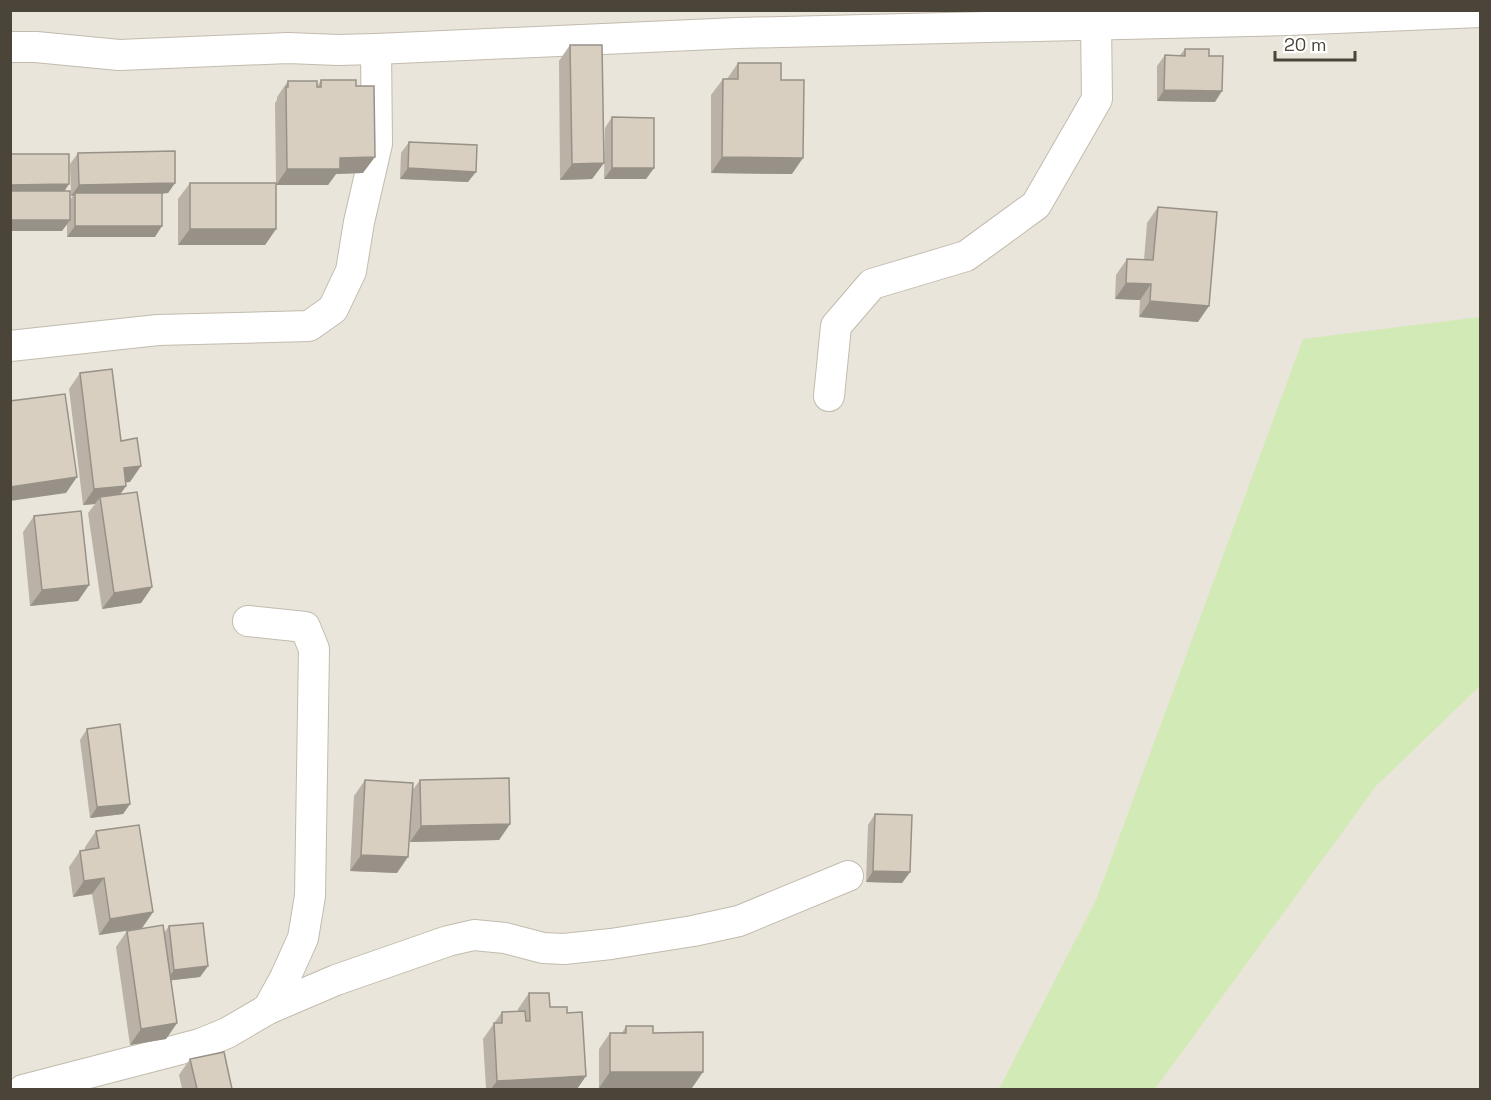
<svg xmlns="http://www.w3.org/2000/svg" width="1491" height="1100" viewBox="0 0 1491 1100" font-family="'Space Grotesk',sans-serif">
<rect width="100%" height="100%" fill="#f6f3ec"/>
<rect fill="#eae5da" x="11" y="11" width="1469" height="1078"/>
<path fill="#d2eab5" d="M1480 317V686L1376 786 1155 1089H999L1096 900 1303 339Z"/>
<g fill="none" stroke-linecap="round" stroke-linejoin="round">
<g stroke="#c2bbae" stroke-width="32">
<g id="minor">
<path d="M1286 10 1288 20 1480 12"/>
<path d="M10 47H36L119 55 288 48 338 50 376 49 737 33 1288 20"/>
<path d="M10 346 158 330 309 326 333 309 351 271 359 222 377 144 376 49"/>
<path d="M829 396 836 326 872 284 966 256 1036 205 1097 99 1096 25"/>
<path d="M248 621 305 627 314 649 310 896 303 938 285 978 268 1009"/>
<path d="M23 1090 200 1044 227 1033 268 1009 336 980 448 941 474 935 505 938 543 948 564 949 611 944 693 931 739 921 848 876"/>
</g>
</g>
<use href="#minor" stroke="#fff" stroke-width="30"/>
</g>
<g fill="#bab2a6">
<path d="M570 45 604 163 592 179 560 180 559 61Z"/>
<path d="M1185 49 1209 56 1215 102 1157 101V66L1165 55H1180Z"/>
<path d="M738 63 781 80 792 174 711 173V95L723 79H727Z"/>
<path d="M321 80 363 173 336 174 328 185H276V229L265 245H178V199L190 183H276L275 103 277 100V97L288 81 317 87Z"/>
<path d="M612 117 654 168 646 179H604L605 128Z"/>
<path d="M409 142 468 182 400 179 401 153Z"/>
<path d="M78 153 175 183 168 193 162 194 155 237H67V224L62 231H10V154L65 191 70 200 73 196H71L70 164Z"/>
<path d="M1158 207 1198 322 1139 317 1140 300 1115 299 1116 275 1127 259 1144 260 1147 223Z"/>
<path d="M80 373 121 441 130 482H126V486L120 494 152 587 141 603 102 609 88 513 95 504 83 505 69 389Z"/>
<path d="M34 516 89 585 78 601 30 606 23 532Z"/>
<path d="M87 729 130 804 123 814 90 818 80 740Z"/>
<path d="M365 780 412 791 420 780 510 824 499 840 410 842V834L397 873 350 871 354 796Z"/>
<path d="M875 814 910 872 902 883 866 882 868 825Z"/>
<path d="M96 831 153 912 142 928 164 933 169 926 208 966 200 977 171 980 177 1023 166 1039 130 1045 116 947 127 931 99 935 92 894 73 897 69 867 80 851 85 850V847Z"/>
<path d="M529 993 550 1007 567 1013 586 1076 577 1089H486L483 1039 502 1012 518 1011V1009Z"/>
<path d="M626 1026 653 1033 692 1088H599V1049L610 1033H622Z"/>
<path d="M190 1059 232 1089H182L179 1075Z"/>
</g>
<g fill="#979187">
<path d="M1164 90 1222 91 1215 102 1157 101Z"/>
<path d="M375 157 363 173 336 174 328 185H276L287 169 340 158Z"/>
<path d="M722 157 803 158 792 174 711 173Z"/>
<path d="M604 163 592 179 560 180 572 164Z"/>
<path d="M408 168 476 172 468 182 400 179Z"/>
<path d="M612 168H654L646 179H604Z"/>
<path d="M175 183 168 193 75 196V193L73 196H71L79 185Z"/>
<path d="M69 184 62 195H10V185Z"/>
<path d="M10 220H70L62 231H10Z"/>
<path d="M75 226H162L155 237H67Z"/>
<path d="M190 229H276L265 245H178Z"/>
<path d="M1126 283 1151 284 1140 300 1115 299Z"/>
<path d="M1150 301 1209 306 1198 322 1139 317Z"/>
<path d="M141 466 130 482 113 484 124 468Z"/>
<path d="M77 477 66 493 10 501V487Z"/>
<path d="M126 486 115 502 100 497 95 504 83 505 94 489Z"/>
<path d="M89 585 78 601 30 606 42 590Z"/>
<path d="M152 587 141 603 102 609 114 593Z"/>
<path d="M130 804 123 814 90 818 97 807Z"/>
<path d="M510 824 499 840 410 842 421 826Z"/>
<path d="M361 855 408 857 397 873 350 871Z"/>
<path d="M873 871 910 872 902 883 866 882Z"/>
<path d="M104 878 92 894 73 897 84 881Z"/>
<path d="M153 912 142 928 99 935 110 919Z"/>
<path d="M208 966 200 977 166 981 174 970Z"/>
<path d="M177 1023 166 1039 130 1045 141 1029Z"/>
<path d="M610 1072H703L692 1088H599Z"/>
<path d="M586 1076 577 1089H491L497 1081Z"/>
</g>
<g fill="#d8cfc1" stroke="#979187" stroke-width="1.5">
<path d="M570 45H602L604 163 572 164Z"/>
<path d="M1185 49H1209V56H1223L1222 91 1164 90 1165 55 1185 56Z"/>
<path d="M738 63H781V80H804L803 158 722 157 723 79H738Z"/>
<path d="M321 80H356V86H374L375 157 340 158V169H287L286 87H288V81H317V87H321Z"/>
<path d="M612 117 654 118V168H612Z"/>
<path d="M409 142 477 145 476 172 408 168Z"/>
<path d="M175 151V183L79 185 78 153Z"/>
<path d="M10 154H69V184L10 185Z"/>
<rect x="190" y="183" width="86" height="46"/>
<rect x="10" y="191" width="60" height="29"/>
<rect x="75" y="193" width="87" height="33"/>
<path d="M1158 207 1217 212 1209 306 1150 301 1151 284 1126 283 1127 259 1153 260Z"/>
<path d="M112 369 121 441 137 438 141 466 124 468 126 486 94 489 80 373Z"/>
<path d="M65 394 77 477 10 487V401Z"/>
<path d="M137 492 152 587 114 593 100 497Z"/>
<path d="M81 511 89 585 42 590 34 516Z"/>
<path d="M120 724 130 804 97 807 87 729Z"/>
<path d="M509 778 510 824 421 826 420 780Z"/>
<path d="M365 780 413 783 408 857 361 855Z"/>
<path d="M875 814 912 815 910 872 873 871Z"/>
<path d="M139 825 153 912 110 919 104 878 84 881 80 851 99 848 96 831Z"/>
<path d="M203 923 208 966 174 970 169 926Z"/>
<path d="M163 925 177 1023 141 1029 127 931Z"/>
<path d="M529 993H549L550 1007H567V1013L582 1012 586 1076 497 1081 494 1023H502V1012L525 1011 526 1021H530Z"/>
<path d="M626 1026H653V1033L703 1032V1072H610V1033H626Z"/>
<path d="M224 1052 232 1089H197L190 1059Z"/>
</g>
<rect width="1491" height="1100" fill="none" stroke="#4b4439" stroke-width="24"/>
<path d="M1275 51v9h80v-9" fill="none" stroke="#4b4439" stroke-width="3"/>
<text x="1284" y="51" font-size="18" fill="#4b4439" stroke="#ffffff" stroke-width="4.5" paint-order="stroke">20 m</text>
</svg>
